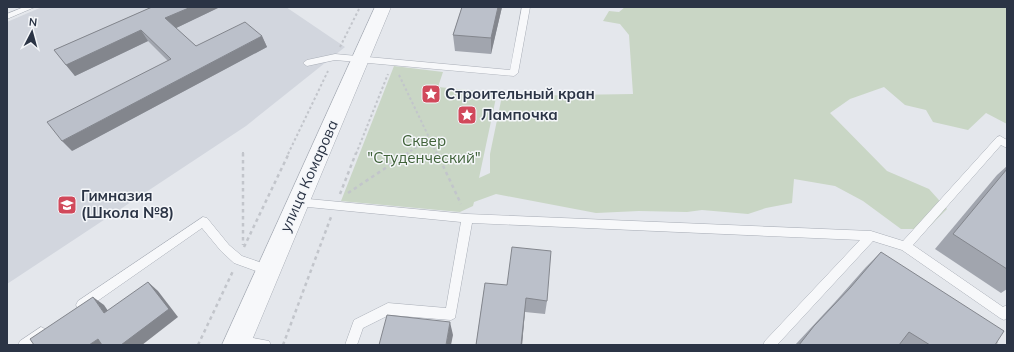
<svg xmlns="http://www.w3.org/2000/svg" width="1014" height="352" viewBox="0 0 1014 352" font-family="Mulish,sans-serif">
<rect width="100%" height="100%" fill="#e4e7ec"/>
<path fill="#d2d6de" d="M42 7H286L345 47 246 126 7 284V22Z"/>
<path fill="#c9d6c5" d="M625 7H1007V124L986 113 968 130 933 122 926 110 905 105 884 87 850 99 830 113 887 171 929 189 947 209 927 229H901L863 201 835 186 794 179 792 203 766 208 748 214 702 210 687 212 639 211 596 213 496 194 474 202 473 206 460 212 341 201 394 66 443 72 438 87 497 93 479 178 490 173V154L502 96 633 94 629 35 620 24 603 21 609 11 619 12Z"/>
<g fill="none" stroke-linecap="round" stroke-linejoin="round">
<g stroke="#a9aeb7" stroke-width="1">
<g id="service">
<path d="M24 7H35L7 19V14Z"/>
<path d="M522 7H530L518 73 514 76 335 60 307 66 303 63 307 60 335 54 510 70Z"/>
<path d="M1000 136 1007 140V148L1001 145 913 245 1003 307 1007 305V318L1004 320 1000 318 902 250 873 241 777 345H763L765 341 860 240 472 223 455 318 451 320 389 315 363 328 357 345H345L354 320 388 303 446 308 461 222 298 206 294 205 293 202 294 199 298 198 467 214 871 231 903 241 997 137Z"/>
<path d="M203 217 207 218 229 245 242 256 271 266 273 270 271 274 267 275 234 263 221 251 202 228 86 309 82 311 78 309 76 305 78 301Z"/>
<path d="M41 327 45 329 47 333C42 345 29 345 18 345L20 341Z"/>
<path d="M237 335 269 341 271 345H233L231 341 233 337Z"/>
</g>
</g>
<g stroke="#a9aeb7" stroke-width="1">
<path id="tertiary" d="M375 7H391L250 345H222Z"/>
</g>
<g stroke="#c2c5cb" stroke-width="2" stroke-dasharray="2.5 2.5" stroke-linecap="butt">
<path d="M340 47 360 7"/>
<path d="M399 75 437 154"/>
<path d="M243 152V154"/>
<path d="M288 154 328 71"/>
<path d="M356 154 388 74"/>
<path d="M406 154 429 139"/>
</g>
<g stroke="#c2c5cb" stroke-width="2.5" stroke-dasharray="3.5 3.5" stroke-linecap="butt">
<path d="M243 153V245"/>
<path d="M437 153 461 204"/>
<path d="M348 193 408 153"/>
<path d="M340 194 356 153"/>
<path d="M244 247 289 153"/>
<path d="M995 341 1000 345"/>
<path d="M198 345 233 271"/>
<path d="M283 345 331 217"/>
</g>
<use href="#service" fill="#f7f8fa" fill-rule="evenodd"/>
<use href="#tertiary" fill="#f7f8fa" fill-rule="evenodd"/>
</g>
<g fill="#a1a5ae">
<path d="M152 7H220L176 28 196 46 262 36 267 47 72 151 168 61 148 41 75 76 54 50Z"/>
<path d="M462 7H502L491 54 455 51 453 35Z"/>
<path d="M1007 166V289L1001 293 935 249 997 175Z"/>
<path d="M881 252 995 345H795L835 302 866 267Z"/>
<path d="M485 283 547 301 545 314 525 312 522 345H476Z"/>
</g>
<g fill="#83868d">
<path d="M191 7H220L172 30 165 18Z"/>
<path d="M498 7H502L491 54V38Z"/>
<path d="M141 30 148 41 75 76 66 65Z"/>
<path d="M262 36 267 47 72 151 62 141Z"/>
<path d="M148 282 158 291 178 317 142 345H121Z"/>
<path d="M93 297 104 305 115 321 104 313Z"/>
<path d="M526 298 522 345H521Z"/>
<path d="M450 322 453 335 451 345H446Z"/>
<path d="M98 339 107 345H89Z"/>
</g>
<g fill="#bbc0ca" stroke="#83868d">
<path d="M152 7H191L165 18 196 46 245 22 262 36 62 141 47 122 171 59 141 30 66 65 54 50Z"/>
<path d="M462 7H498L491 38 453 35Z"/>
<path d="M1007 169V269L953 234Z"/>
<path d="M512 247 551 251 547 301 526 298 521 345H476L485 283 507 285Z"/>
<path d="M881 252 1004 331 995 345H930L909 332 899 345H799L814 326 850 288Z"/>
<path d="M148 282 169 309 121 345H102L98 339 89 345H34L30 339 93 297 104 313Z"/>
<path d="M387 315 450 322 446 345H379Z"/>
</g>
<defs>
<g id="sight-square" transform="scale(1)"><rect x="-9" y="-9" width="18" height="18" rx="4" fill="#d1495b" stroke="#f4f6f9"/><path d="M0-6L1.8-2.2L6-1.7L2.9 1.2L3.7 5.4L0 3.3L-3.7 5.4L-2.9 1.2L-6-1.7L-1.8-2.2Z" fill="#fff"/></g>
<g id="school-square" transform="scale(1)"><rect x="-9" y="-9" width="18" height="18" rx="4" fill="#d1495b" stroke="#f4f6f9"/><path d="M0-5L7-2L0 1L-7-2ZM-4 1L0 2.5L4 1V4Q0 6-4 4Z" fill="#fff"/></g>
</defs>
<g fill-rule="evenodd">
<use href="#sight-square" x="431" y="94"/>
<use href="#sight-square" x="467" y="115"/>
<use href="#school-square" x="67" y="205"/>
</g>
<g text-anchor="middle" stroke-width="3" stroke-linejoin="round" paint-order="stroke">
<g font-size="15" font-weight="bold" fill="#2b3445" stroke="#f4f6f9" text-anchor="start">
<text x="445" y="99">Строительный кран</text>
<text x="481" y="120">Лампочка</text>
<text x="81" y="201">Гимназия<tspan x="81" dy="17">(Школа №8)</tspan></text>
</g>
<g font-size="15" fill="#3f6138" stroke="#f4f6f9">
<text x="424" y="146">Сквер<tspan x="424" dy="17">"Студенческий"</tspan></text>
</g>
<g font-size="15" fill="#2b3445" stroke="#f4f6f9">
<text transform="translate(309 176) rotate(-66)" y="5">улица Комарова</text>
</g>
</g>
<rect width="1014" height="352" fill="none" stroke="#2b3445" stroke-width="16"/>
<g transform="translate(32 32) rotate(6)" stroke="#f4f6f9" stroke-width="3" paint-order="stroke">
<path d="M0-3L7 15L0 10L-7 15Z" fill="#2b3445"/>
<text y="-6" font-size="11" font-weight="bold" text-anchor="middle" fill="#2b3445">N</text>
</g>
</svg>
